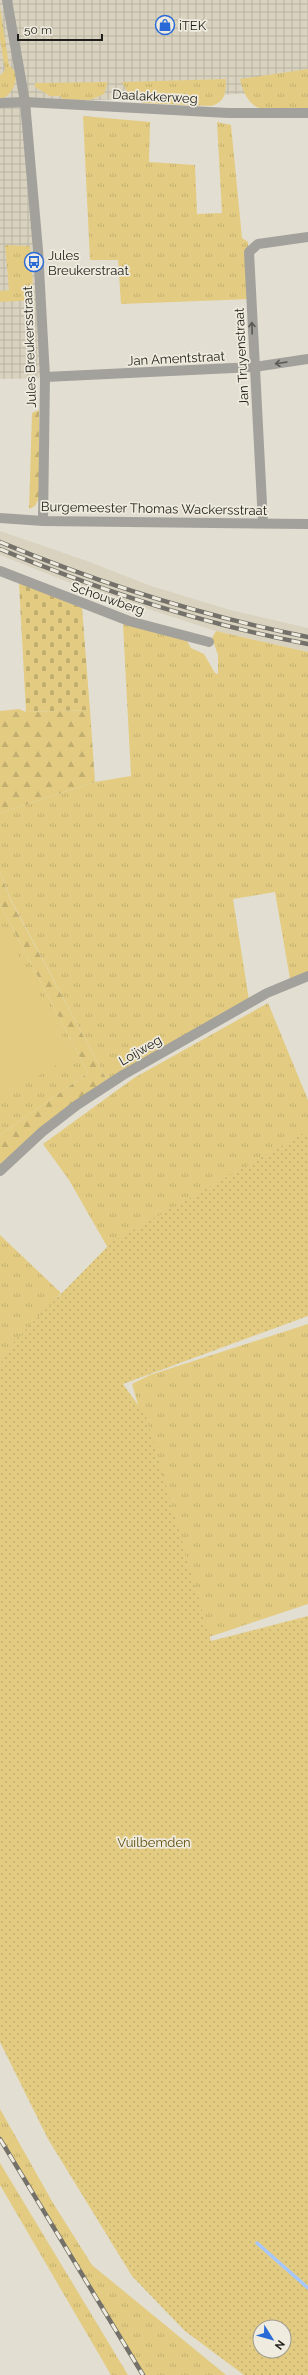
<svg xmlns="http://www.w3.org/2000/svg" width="308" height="2375" viewBox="0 0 308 2375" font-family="Raleway,sans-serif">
<defs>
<pattern id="industrial-grid" width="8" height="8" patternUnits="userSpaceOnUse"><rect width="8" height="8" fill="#d8d2bf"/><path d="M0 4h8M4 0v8" fill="none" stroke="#b9b4a4"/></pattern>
<pattern id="grass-tufts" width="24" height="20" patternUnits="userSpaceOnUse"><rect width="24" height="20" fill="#e3cc82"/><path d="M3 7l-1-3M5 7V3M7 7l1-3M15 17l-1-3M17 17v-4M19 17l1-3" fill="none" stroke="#c2af70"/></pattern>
<pattern id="forest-firs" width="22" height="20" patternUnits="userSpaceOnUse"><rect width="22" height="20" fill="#e3cc82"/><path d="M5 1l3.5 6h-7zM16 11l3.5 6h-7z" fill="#c2af70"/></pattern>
<pattern id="cemetery-stones" width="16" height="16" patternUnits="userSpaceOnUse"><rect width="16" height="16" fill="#e3cc82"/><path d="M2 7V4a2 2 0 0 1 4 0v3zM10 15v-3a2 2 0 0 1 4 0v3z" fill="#c2af70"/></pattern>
<pattern id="park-dots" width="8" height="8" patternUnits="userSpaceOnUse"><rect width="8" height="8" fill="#e3cc82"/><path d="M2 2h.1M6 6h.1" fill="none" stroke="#c2af70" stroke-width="1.8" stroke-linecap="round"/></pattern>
</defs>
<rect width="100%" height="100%" fill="#e2ded1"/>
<path fill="#d8d2bf" d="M0 531 87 561 151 586 230 610 308 628V652L216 631 86 589 0 555Z"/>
<path fill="url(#industrial-grid)" d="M0 0H308V91L30 103 50 378 0 379Z"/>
<g fill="url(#grass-tufts)">
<path d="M0 7 9 65 16 73C16 86 12 94 0 100V76L5 70 0 39Z"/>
<path d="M308 69V109C274 110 249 120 240 79Z"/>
<path d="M226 79C226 93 225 102 211 106L143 103 128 93 122 82Z"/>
<path d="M108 82 104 94 90 100 61 99V96H50L35 87V83Z"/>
<path d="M83 116 150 122 149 162 195 165 197 214 222 213 217 122 231 125 242 238 248 242 251 299 121 304 118 260H90Z"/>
<path d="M5 245 30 246 34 300 0 302V291L9 290Z"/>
<path d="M123 624 187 641 191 648 204 654 215 673 218 674V655L212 638 216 631 308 652V972L290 979 275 892 233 899 249 1000 108 1082 10 898 0 871V813L95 782 131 776Z"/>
<path d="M0 904 88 1073 0 1135Z"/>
<path d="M268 1003 308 1100V1135L112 1255 69 1180 43 1144 134 1078Z"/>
<path d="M0 1235 61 1293 0 1369Z"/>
<path d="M308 1324V1604L206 1638 132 1384 150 1375Z"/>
<path d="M0 2109 53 2203 92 2265 226 2375H142L0 2142Z"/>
<path d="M0 2163 128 2375H111L0 2185Z"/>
</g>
<g fill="url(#forest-firs)">
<path d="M39 410V498L35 506 29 509 32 413Z"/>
<path d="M19 709 26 712 90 710 95 782 0 813V711Z"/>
<path d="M0 871 10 899 108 1082 0 1165V1135L88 1073 0 904Z"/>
</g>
<path fill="url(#cemetery-stones)" d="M19 583 82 608 90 710 26 712Z"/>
<path fill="url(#park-dots)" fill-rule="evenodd" d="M308 1131V1316L123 1384 146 1416 211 1641 308 1616V2375H244L185 2331 132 2276 48 2139 0 2042V1365L12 1344 112 1242ZM260 2327H284V2351H260Z"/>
<path fill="#e3cc82" d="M0 922 73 1055 0 1099Z"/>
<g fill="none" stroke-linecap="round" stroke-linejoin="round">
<path stroke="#a6c7fd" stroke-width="3.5" d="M257 2243 308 2288"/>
<g stroke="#a3a19c" stroke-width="10">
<path d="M7 0 25 102 38 250 45 377 43 521"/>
<path d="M0 103 25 102 228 113H308"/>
<path d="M45 377 254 367 308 359"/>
<path d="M0 518 43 521 308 524"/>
<path d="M263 523 249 252 258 244 308 237"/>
<path d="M0 571 129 621 209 642"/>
<path d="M0 1171 42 1132 77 1105 123 1075 267 993 308 976"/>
</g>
<g stroke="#737169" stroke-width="4.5">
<g id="rail">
<path d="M0 542C99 583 202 616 308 637"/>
<path d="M0 549C99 590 203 624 308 644"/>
<path d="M0 2139 143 2375"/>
</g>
</g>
<use href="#rail" stroke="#efebde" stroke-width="3" stroke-dasharray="9" stroke-linecap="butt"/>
</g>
<defs><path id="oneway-shaft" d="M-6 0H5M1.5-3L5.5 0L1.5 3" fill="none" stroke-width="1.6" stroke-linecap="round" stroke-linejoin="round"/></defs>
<g stroke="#5a5954">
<use href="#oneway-shaft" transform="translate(252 328) rotate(-92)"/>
<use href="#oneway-shaft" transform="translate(281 363) rotate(171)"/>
</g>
<defs>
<g id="shop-ring" transform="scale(1)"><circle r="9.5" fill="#efebde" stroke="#2a6ad7" stroke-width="1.5"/><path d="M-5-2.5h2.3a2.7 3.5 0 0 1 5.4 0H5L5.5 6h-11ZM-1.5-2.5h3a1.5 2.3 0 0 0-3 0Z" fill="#2a6ad7"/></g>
<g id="bus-ring" transform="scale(1)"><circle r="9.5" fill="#efebde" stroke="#2a6ad7" stroke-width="1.5"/><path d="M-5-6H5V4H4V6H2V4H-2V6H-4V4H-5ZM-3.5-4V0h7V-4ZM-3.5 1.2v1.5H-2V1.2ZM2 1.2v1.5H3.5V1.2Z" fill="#2a6ad7"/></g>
</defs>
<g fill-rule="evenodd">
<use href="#shop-ring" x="165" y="25"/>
<use href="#bus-ring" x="34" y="262"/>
</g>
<g text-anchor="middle" stroke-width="3.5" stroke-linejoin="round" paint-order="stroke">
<g font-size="13" fill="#1f1e19" stroke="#efebde" text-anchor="start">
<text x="179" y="30">iTEK</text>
<text x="48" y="260">Jules<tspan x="48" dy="15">Breukerstraat</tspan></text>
</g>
<g font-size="13" fill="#1f1e19" stroke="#efebde">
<text transform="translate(155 96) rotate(3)" y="5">Daalakkerweg</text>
<text transform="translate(29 347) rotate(-92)" y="5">Jules Breukersstraat</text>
<text transform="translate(241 357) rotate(-93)" y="5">Jan Truyenstraat</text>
<text transform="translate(176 358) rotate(-3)" y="5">Jan Amentstraat</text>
<text transform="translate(154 508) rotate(1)" y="5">Burgemeester Thomas Wackersstraat</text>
<text transform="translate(108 598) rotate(19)" y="5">Schouwberg</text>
<text transform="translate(140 1050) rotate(-30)" y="5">Loijweg</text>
</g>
<g font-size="13" fill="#5e4c0b" stroke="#efebde">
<text x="154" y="1847">Vuilbemden</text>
</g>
</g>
<g transform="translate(272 2339) rotate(127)"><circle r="19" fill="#efebde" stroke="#9c998f"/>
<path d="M0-3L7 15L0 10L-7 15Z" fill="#2a6ad7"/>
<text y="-6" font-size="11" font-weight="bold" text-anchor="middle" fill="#1f1e19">N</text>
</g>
<path d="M18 34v6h84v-6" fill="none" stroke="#1f1e19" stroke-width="2"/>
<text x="24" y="34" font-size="12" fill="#1f1e19" stroke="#efebde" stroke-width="3" paint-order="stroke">50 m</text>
</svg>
